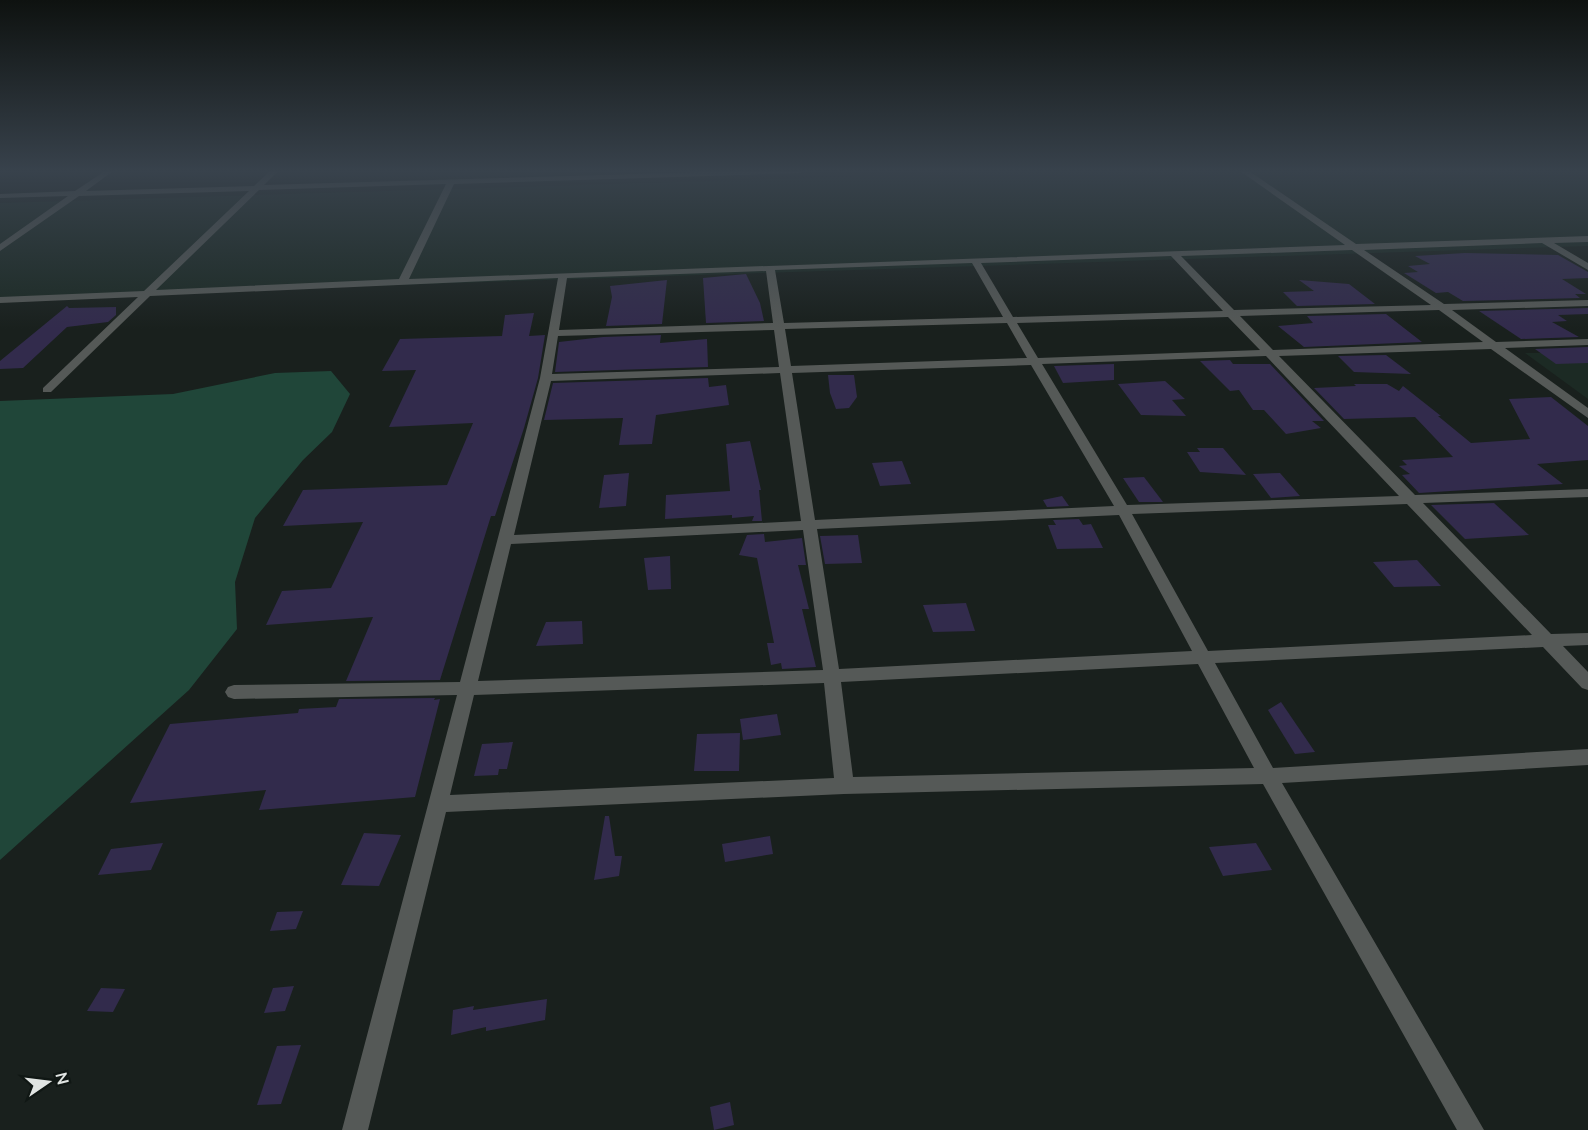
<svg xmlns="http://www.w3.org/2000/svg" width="1588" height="1130" viewBox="0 0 1588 1130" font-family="'Nunito Sans',sans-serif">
<rect width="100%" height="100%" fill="#19201d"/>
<g fill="#1c2a24">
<path d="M1029 171H1588V246L0 298V203Z"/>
<path d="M1588 351V399L1525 353H1540Z"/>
</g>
<path fill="#204639" d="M331 371 350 394 332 432 303 460 255 518 235 582 237 629 189 690 0 860V401L173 394 275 373Z"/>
<g fill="#322b4c">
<path d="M1465 253 1558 255 1588 272V278L1562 279 1586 294H1575L1580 298 1463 301 1448 292 1436 293 1404 273 1418 272 1408 266 1430 264 1415 256Z"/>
<path d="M746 274 760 303 764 321 706 323 703 278Z"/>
<path d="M667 280 662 324 606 326 612 297 610 286Z"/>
<path d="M1299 280 1349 284 1375 304 1297 306 1283 292 1314 291Z"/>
<path d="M67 306 69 308 116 307V315L108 322 67 327 23 368 0 369V361Z"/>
<path d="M1588 308V314L1558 315 1567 321 1552 322 1579 337 1521 339 1479 311Z"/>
<path d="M534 313 529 336 545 335 538 378 524 428 495 516H491L440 680 346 681 373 617 266 625 282 591 331 588 363 522 283 526 303 490 447 485 473 423 389 427 416 370 382 371 400 339 502 336 505 315Z"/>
<path d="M1386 314 1422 342 1304 347 1278 326 1313 323 1307 316Z"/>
<path d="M661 335 660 343 707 339 708 367 555 372 559 342 603 337Z"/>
<path d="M1588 347V363L1556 364 1535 349Z"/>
<path d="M1386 355 1411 374 1354 372 1338 356Z"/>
<path d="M1230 360 1233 364H1270L1324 421H1312L1321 428 1286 434 1264 410H1253L1239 390 1230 391 1200 361Z"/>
<path d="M1114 364V380L1063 383 1054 366Z"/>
<path d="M828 375H854L857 397 849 408 836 409 830 393Z"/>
<path d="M708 378 709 387 726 385 729 405 656 415 652 444 619 445 623 418 544 420 553 383Z"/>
<path d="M1165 381 1185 399 1172 400 1186 416 1141 415 1118 384Z"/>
<path d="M1354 384H1387L1399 391 1403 386 1441 416H1438L1471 443 1530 439 1509 399 1551 397 1588 426V460L1537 464 1563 484 1419 493 1402 475 1410 474 1399 466 1407 465 1402 460 1453 457 1415 417 1344 419 1314 388 1356 386Z"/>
<path d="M750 441 761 490H759L762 521H752L754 516 732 518V515L665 519 666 495 730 491 726 444Z"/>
<path d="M1197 448H1223L1246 475 1200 472 1187 452H1200Z"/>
<path d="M902 461 911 484 880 486 872 463Z"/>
<path d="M629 473 626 506 599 508 604 475Z"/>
<path d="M1280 473 1300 496 1271 498 1253 474Z"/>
<path d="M1144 477 1163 502H1139L1123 478Z"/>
<path d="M1062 496 1069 506 1047 507 1043 500Z"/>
<path d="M1494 503 1529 535 1465 539 1431 505Z"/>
<path d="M1079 519 1083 525 1091 524 1103 548 1057 549 1048 525H1056L1053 520Z"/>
<path d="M764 534 765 542 802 538 806 565H798L809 609H802L816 667 782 669 781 663 771 665 767 643H774L757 558 739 555 747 535Z"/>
<path d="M858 535 862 563 825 564 820 536Z"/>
<path d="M670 556 671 589 648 590 644 558Z"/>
<path d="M1417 560 1441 586 1394 587 1373 562Z"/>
<path d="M966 603 975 631 933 632 923 605Z"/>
<path d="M582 621 583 644 536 646 546 622Z"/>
<path d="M435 698 434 700 440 699 415 797 259 810 266 790 130 803 170 724 298 713 299 709 336 707 339 699Z"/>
<path d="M1281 702 1315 752 1295 754 1268 710Z"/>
<path d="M777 714 781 735 743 740 740 719Z"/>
<path d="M740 733 739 771H694L697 734Z"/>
<path d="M513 742 507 769H499L498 775 474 776 482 744Z"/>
<path d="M605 816H609L615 856H622L619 876 594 880Z"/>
<path d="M364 833 401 835 379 886 341 885Z"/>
<path d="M770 836 773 854 725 862 722 844Z"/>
<path d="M163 843 151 870 98 875 111 849Z"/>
<path d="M1256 843 1272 870 1223 876 1209 847Z"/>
<path d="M303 911 296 929 270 931 277 912Z"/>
<path d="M294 986 285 1011 264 1013 273 988Z"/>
<path d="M101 988 125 989 113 1012 87 1011Z"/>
<path d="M547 999 545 1020 486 1031V1027L451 1035 453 1010 474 1006 473 1010Z"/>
<path d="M301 1045 281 1104 257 1105 277 1046Z"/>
<path d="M730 1102 734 1125 714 1130 710 1107Z"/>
</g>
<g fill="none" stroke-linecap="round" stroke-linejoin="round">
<path fill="#555957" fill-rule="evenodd" d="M105 171H113L86 191 254 186 270 171H278L264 185 738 171H804L800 173 454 184 409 279 1345 245 1240 171H1249L1356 244 1588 236V242L1554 243 1588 263V270L1542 243 1364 250 1444 304 1588 300V306L1452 310 1496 342 1588 339V345L1505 348 1588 408V418L1491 349 1279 356 1415 495 1588 489V497L1423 503 1551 634 1588 633V645L1563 646 1588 672V690L1582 688 1543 647 1215 663 1273 768 1588 749V765L1282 783 1484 1130H1457L1263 784 844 794 446 812 368 1130H342L457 695 234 699 228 697 225 692 228 687 234 685 460 682 540 378 558 278 150 296 51 392H43V388L138 297 0 303V297L144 291 249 191 79 196 0 251V244L68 196 0 198V194L75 191ZM446 184 399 279 156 290 259 190ZM1352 250 1431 305 1234 310 1181 256ZM1171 256 1223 311 1013 317 981 263ZM972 263 1003 317 784 323 775 270ZM766 271 773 323 559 330 567 278ZM1439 310 1483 342 1273 350 1240 316ZM1228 317 1260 350 1038 358 1017 323ZM1007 323 1027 358 791 366 785 329ZM774 330 779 367 552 374 558 336ZM1266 356 1399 496 1127 505 1042 364ZM1031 365 1114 506 815 520 792 373ZM780 373 801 521 514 535 551 381ZM1407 504 1532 635 1208 651 1132 514ZM1119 515 1192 651 839 669 817 529ZM803 530 823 670 478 681 511 544ZM1198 664 1254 768 853 777 841 682ZM824 683 834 778 450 795 474 695Z"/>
</g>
<linearGradient id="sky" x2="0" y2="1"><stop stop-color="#0e1210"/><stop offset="0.52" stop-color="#38424c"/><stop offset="1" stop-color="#38424c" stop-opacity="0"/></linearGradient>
<rect width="1588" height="329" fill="url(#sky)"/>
<g transform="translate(48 1082) rotate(76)" stroke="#101714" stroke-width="4.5" paint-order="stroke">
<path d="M0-4.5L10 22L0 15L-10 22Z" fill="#e1e5e3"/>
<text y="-9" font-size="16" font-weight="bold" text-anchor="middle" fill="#e1e5e3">N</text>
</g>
</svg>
